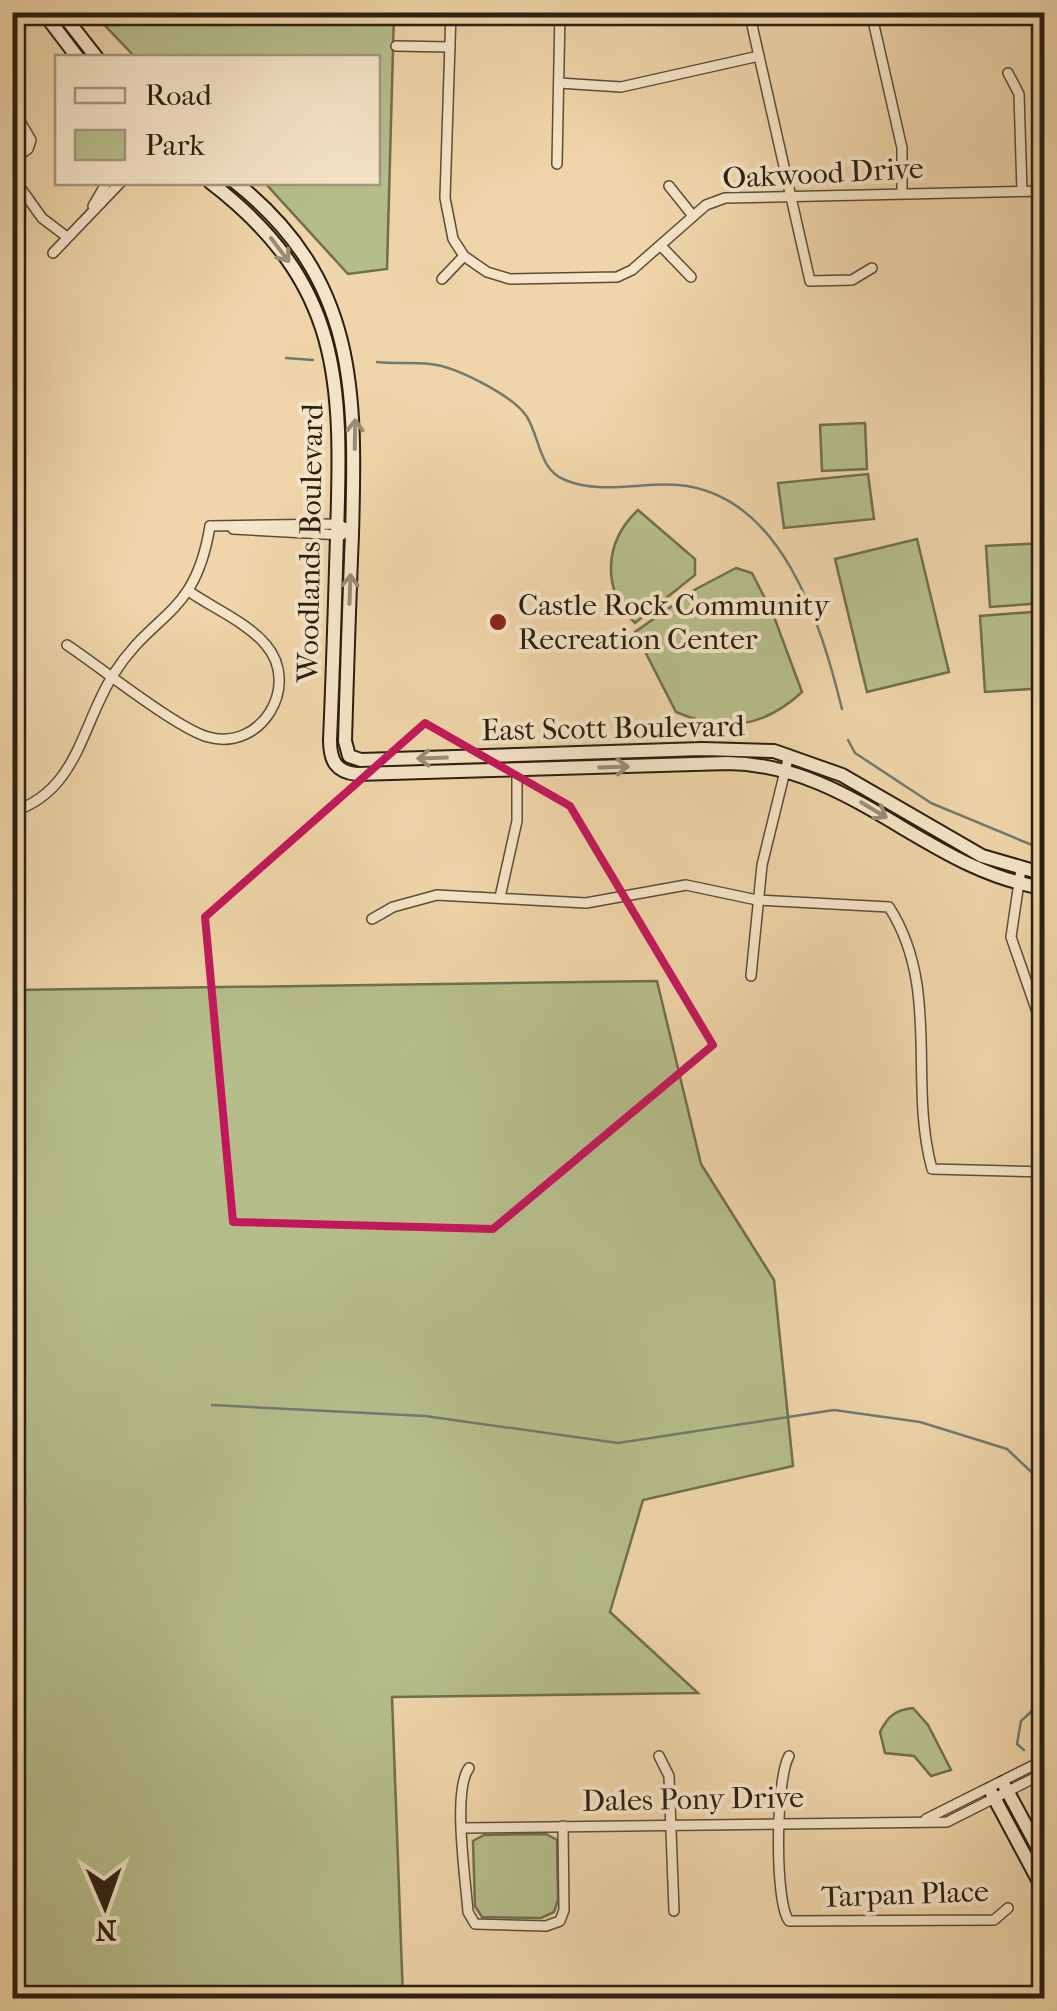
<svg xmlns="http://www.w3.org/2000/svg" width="1057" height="2011" viewBox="0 0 1057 2011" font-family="'IM FELL French Canon',serif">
<rect width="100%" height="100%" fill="#efd5a9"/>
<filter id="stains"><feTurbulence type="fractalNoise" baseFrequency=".002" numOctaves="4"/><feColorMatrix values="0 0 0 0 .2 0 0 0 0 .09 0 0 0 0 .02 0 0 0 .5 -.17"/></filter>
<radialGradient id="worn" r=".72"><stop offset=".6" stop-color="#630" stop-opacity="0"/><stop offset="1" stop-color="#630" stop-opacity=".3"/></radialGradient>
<g fill="#b5be8b" stroke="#706f4e" stroke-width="2.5">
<path d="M93 13H394L387 269 348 274 265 183 378 182V58L135 57Z"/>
<path d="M865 423 867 469 822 471 820 425Z"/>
<path d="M868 474 874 519 784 528 778 483Z"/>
<path d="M638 510 695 559V575L635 623C601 589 604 542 638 510Z"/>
<path d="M917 539 949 672 867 692 835 559Z"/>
<path d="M1044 543V603L990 607 986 546Z"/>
<path d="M736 568 752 573 773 614 802 692C763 728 724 733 676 712L635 632 696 589Z"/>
<path d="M1044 611V688L985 692 980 616Z"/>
<path d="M657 981 701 1164 774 1280 793 1466 643 1500 610 1612 698 1693 392 1697 403 1998H13V990Z"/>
<path d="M913 1708 928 1725 951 1770 931 1776 914 1756 885 1753 880 1732C888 1716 895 1710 913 1708Z"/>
<path d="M546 1834 557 1840 558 1900 554 1912 541 1918 482 1917 475 1906 473 1841 484 1835Z"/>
</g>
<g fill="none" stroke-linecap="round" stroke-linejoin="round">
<g stroke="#6e7b71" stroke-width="2.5">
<path d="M286 358 313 360"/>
<path d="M377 362C394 364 413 362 430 364 455 366 514 396 527 417 540 438 539 470 565 480 601 495 641 482 678 485 782 494 821 624 842 709"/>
<path d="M848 740 855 753 931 803 1044 850"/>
<path d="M212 1405 425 1416 618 1443 834 1410 920 1422 1007 1449 1044 1484"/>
<path d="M1024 1750 1017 1744 1021 1721 1044 1700"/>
</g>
<g stroke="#5b4d38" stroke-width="12">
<g id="street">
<path d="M451 12 445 198 453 239 464 256 487 272 510 279 617 277 632 270 706 205 725 198 1044 191"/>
<path d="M749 12 810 281 852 280 872 268"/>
<path d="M871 12 902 148V193"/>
<path d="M396 46 450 47"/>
<path d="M1008 73 1019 94 1022 191"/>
<path d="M559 83 621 87 759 56"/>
<path d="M12 108 31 140 28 149 12 161"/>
<path d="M557 164 560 12"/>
<path d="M12 176 42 218 67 237"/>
<path d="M669 186 693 216"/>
<path d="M93 206 107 182"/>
<path d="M661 246 691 277"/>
<path d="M53 253 121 182"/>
<path d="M442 279 464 256"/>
<path d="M210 526 338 524 352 532"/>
<path d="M233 529 342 535"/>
<path d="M67 645C99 666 176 728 208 737 261 752 301 686 266 645 248 623 213 608 190 592"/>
<path d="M12 812C78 791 81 726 113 675 154 610 195 618 210 526"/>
<path d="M1021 869 1011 937 1044 1032"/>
<path d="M500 897 517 821V768"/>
<path d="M372 919 393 907 437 895 586 903 686 885 757 900 889 907C941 988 908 1082 932 1169L1044 1172"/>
<path d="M751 976 762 865 789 755"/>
<path d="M659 1756 669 1776 674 1911"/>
<path d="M789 1756C776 1777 774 1901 789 1921L994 1920 1008 1908"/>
<path d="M469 1768C452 1790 466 1882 468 1912L475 1924 546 1926 560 1921 564 1910 563 1826"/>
<path d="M926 1819 1044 1760"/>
<path d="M463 1828 947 1822 1044 1773"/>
</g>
</g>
<g stroke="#2a2012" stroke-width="16">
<g id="secondary">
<path d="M43 12 78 58"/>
<path d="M61 12 97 58"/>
<path d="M210 182C343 284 342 381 337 535 335 603 333 672 330 740 330 761 336 772 357 774L728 763C853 765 926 870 1044 888"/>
<path d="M235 182C358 279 356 392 352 535 349 603 347 672 345 741L349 756 361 760 702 749 774 751 842 775 982 856 1044 874"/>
<path d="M1003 1783 1044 1859"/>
<path d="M990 1790 1044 1891"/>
</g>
</g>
<use href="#street" stroke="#f5e4c7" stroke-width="9"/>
<use href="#secondary" stroke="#f5e4c7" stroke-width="12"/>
</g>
<defs><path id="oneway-shaft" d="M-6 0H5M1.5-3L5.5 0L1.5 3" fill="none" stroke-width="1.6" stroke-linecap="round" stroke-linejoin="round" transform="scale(2.5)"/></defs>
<g stroke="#9a8c76">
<use href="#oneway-shaft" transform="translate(280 250) rotate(53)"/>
<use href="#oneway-shaft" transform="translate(355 434) rotate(-89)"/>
<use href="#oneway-shaft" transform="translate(350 589) rotate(-88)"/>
<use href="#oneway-shaft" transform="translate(432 758) rotate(178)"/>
<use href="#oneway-shaft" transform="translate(614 767) rotate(-2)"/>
<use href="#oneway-shaft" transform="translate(874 810) rotate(31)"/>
</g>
<path fill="none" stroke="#c2185b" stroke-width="8" stroke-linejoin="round" d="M425 723 570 806 713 1045 493 1229 233 1222 205 917Z"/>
<circle fill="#8f2418" stroke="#f5e4c7" stroke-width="4" cx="498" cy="622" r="10"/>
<g text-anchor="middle" stroke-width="8" stroke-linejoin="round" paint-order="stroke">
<g font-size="30" fill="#2a2012" stroke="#f5e4c7">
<text transform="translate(823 173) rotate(-3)" y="10">Oakwood Drive</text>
<text transform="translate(310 543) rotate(-89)" y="10">Woodlands Boulevard</text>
<text transform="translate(613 728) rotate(-1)" y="10">East Scott Boulevard</text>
<text transform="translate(693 1799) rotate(-1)" y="10">Dales Pony Drive</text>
<text transform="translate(905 1894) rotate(-2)" y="10">Tarpan Place</text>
</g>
<g font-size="30" fill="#2a2012" stroke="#f5e4c7" text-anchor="start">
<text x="518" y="615">Castle Rock Community<tspan x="518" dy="34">Recreation Center</tspan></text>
</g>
</g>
<rect width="1057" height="2011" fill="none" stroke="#efd5a9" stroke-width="50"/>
<rect x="15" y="15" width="1027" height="1981" fill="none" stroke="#2a2012" stroke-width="5"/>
<rect x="25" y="25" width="1007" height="1961" fill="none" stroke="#2a2012" stroke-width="2.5"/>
<rect x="55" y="55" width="325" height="130" fill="#f5e4c7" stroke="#a4967f" stroke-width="2.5"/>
<rect x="75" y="88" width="50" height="15" fill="#f5e4c7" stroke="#a4967f" stroke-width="2.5"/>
<text x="145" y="105" font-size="30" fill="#2a2012">Road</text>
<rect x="75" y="130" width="50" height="30" fill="#b5be8b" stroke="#a4967f" stroke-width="2.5"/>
<text x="145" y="155" font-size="30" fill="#2a2012">Park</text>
<g transform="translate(105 1906) rotate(178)" stroke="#f5e4c7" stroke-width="8" paint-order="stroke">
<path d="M0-8L18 38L0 25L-18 38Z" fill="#2a2012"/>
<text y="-15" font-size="28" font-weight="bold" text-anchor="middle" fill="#2a2012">N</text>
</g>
<rect width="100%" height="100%" filter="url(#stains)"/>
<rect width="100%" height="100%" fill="url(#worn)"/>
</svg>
